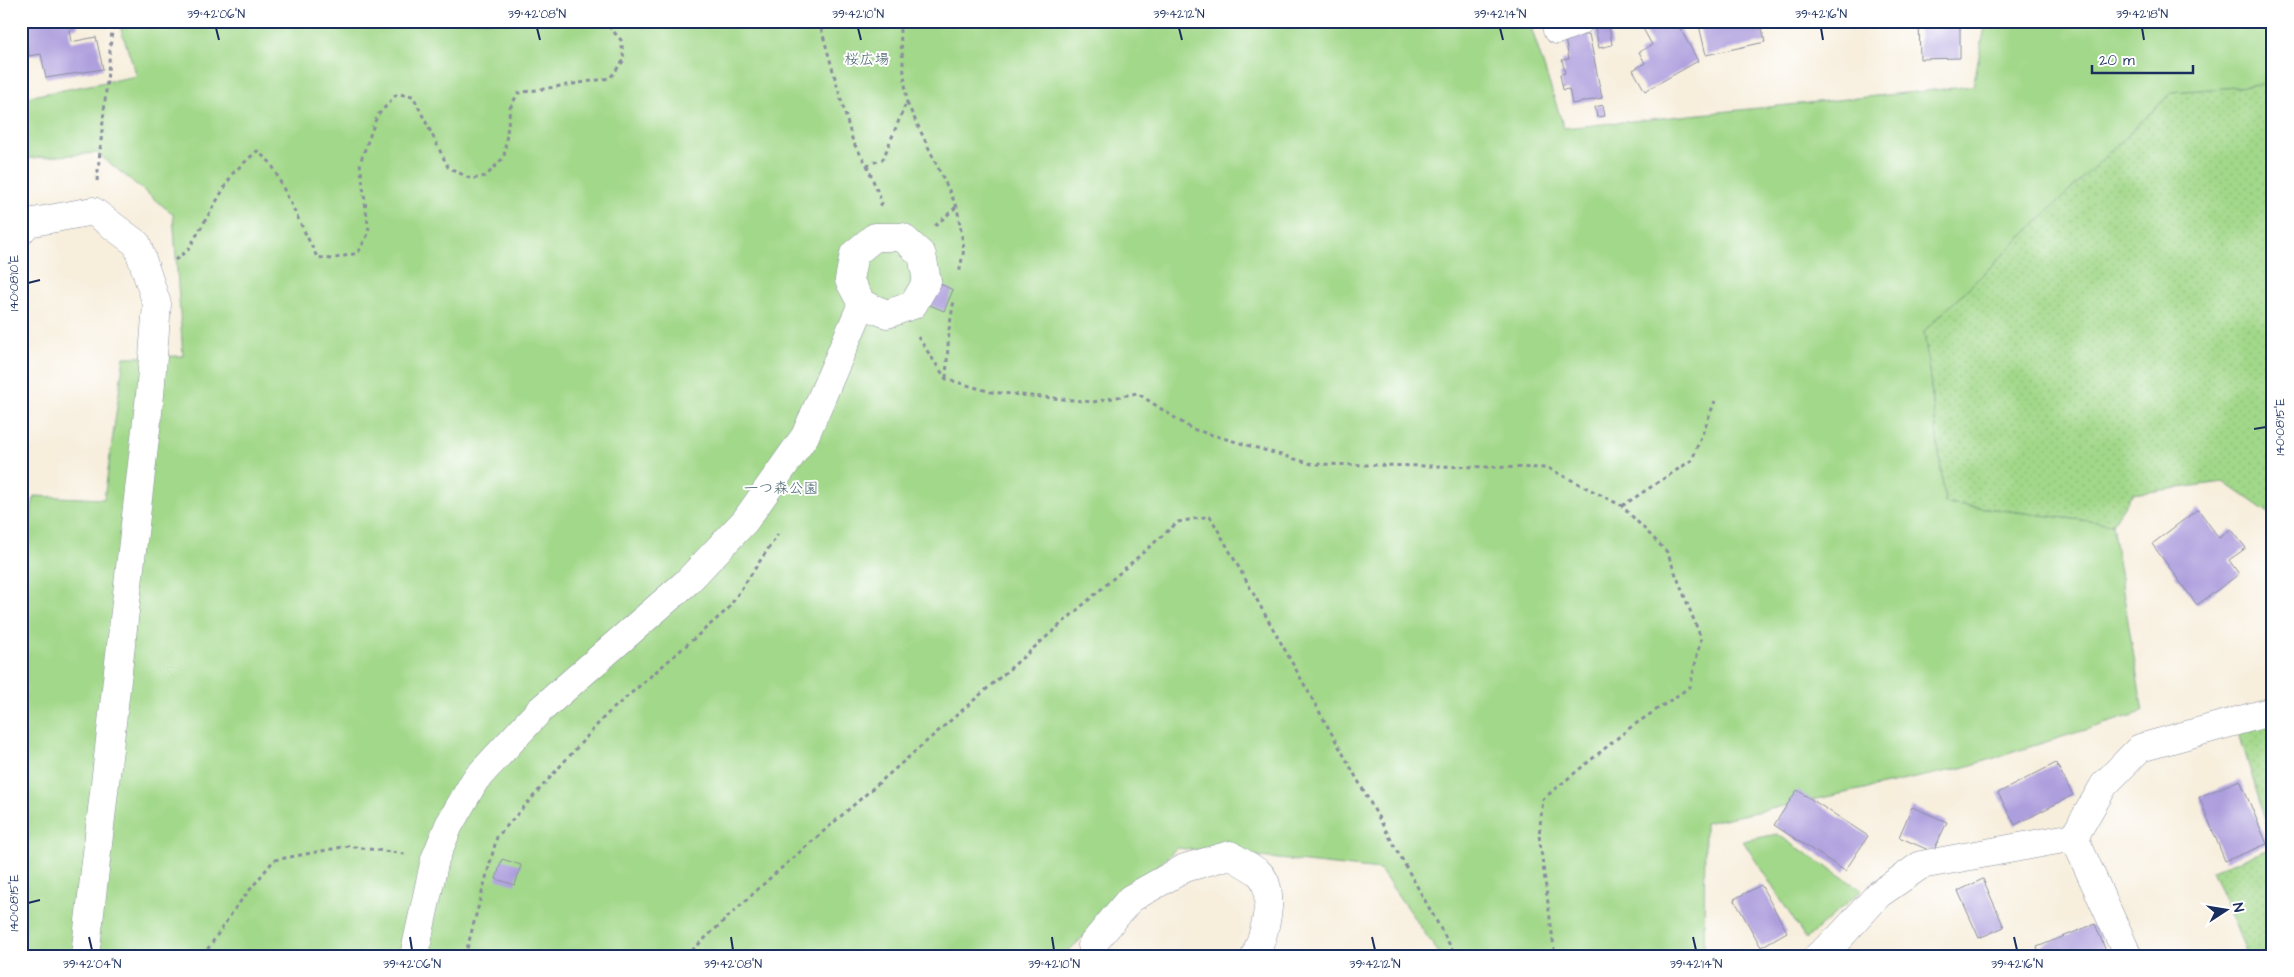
<svg xmlns="http://www.w3.org/2000/svg" width="2294" height="977" viewBox="0 0 2294 977" font-family="'Architects Daughter','Klee One',sans-serif">
<defs>
<pattern id="grass-dots" width="8" height="8" patternUnits="userSpaceOnUse" patternTransform="scale(1.25)"><rect width="8" height="8" fill="#a2d889"/><path d="M2 2h.1M6 6h.1" fill="none" stroke="#8bba79" stroke-width="1.8" stroke-linecap="round"/></pattern>
</defs>
<rect width="100%" height="100%" fill="#fff"/>
<filter id="ink" filterUnits="userSpaceOnUse"><feTurbulence type="fractalNoise" baseFrequency=".02" numOctaves="2"/><feDisplacementMap in="SourceGraphic" scale="10" xChannelSelector="R" yChannelSelector="G"/><feConvolveMatrix kernelMatrix="1 2 1 2 8 2 1 2 1" color-interpolation-filters="sRGB"/></filter>
<filter id="wash" filterUnits="userSpaceOnUse"><feTurbulence type="fractalNoise" baseFrequency=".0096" numOctaves="4" result="noise"/><feDisplacementMap in="SourceGraphic" scale="20" xChannelSelector="R" yChannelSelector="G"/><feGaussianBlur stdDeviation="1.12" result="paint"/><feColorMatrix in="noise" values="0 0 0 0 0 0 0 0 0 0 0 0 0 0 0 0 0 1.4 0 .05"/><feComposite in="paint" operator="in"/></filter>
<g filter="url(#wash)">
<rect width="100%" height="100%" fill="#f7eedc"/>
<g fill="url(#grass-dots)" stroke="#5e8474">
<path d="M2273 84V516L2224 482 2132 494 2112 524 1945 503 1924 331 2172 92Z"/>
<path d="M2273 722V846L2239 733Z"/>
<path d="M2273 848V956H2248L2212 870Z"/>
</g>
<g fill="#a2d889" stroke="#5e8474">
<path d="M118 21H1529L1564 128 1973 86 1985 27 1991 21H2273V84L2172 92 1924 331 1945 503 2112 524 2143 712 1962 768 1705 823 1704 956H1441L1380 870 1177 848 1063 956H21V575L34 496 104 499 124 357 183 356 173 214 97 153 21 159V98L137 76Z"/>
<path d="M1777 834 1862 890 1806 939 1743 841Z"/>
</g>
<g id="blocks">
<g fill="#ad9edd">
<path d="M22 21H78V27L69 30 71 42 96 37 103 69 46 78 41 54 29 56Z"/>
<path d="M1639 21H1676L1698 61 1645 91 1633 70 1645 63 1639 52 1652 45Z"/>
<path d="M1698 21H1760L1765 42 1706 55Z"/>
<path d="M1780 21H1810V27L1780 29Z"/>
<path d="M1919 21H1960V58L1920 59Z"/>
<path d="M1609 25 1612 45 1599 48 1595 27Z"/>
<path d="M1589 34 1602 98 1572 104 1569 89 1563 90 1560 74 1565 73 1562 60 1569 59 1565 39Z"/>
<path d="M1603 105 1605 116 1597 117 1595 107Z"/>
<path d="M934 281 953 290 944 311 925 303Z"/>
<path d="M2198 509 2219 538 2231 529 2246 548 2229 560 2239 574 2197 605 2152 544Z"/>
<path d="M2056 763 2073 795 2015 825 1998 793Z"/>
<path d="M2240 780 2267 844 2225 861 2199 797Z"/>
<path d="M1797 790 1868 836 1845 871 1774 825Z"/>
<path d="M1912 807 1947 822 1933 852 1899 837Z"/>
<path d="M502 859 521 865 515 885 496 879Z"/>
<path d="M1983 879 2004 927 1979 938 1958 891Z"/>
<path d="M1761 885 1787 932 1761 947 1734 899Z"/>
<path d="M2095 924 2108 956H2040L2037 947Z"/>
</g>
</g>
</g>
<g filter="url(#ink)">
<use href="#blocks" fill-opacity="0" stroke="#898e9d" stroke-width="1"/>
<g fill="none" stroke-linecap="round" stroke-linejoin="round">
<g stroke="#898e9d" stroke-width="29">
<g id="street">
<path d="M1557 30 1580 21"/>
<path d="M21 231 28 223 93 211 137 244 157 304 150 395 85 956"/>
<path d="M875 237H902L922 255 927 281 913 305 887 314 862 304 849 280 854 254Z"/>
<path d="M2074 837 2128 956"/>
<path d="M1092 945 1130 899 1185 868 1230 855C1239 861 1252 867 1260 874 1277 893 1264 935 1255 956"/>
<path d="M414 956 435 859 449 825 475 780 539 711 687 582 745 521 805 436 862 304"/>
<path d="M1818 956 1839 938 1879 894 1921 865 2074 837 2104 785 2140 748 2273 711"/>
</g>
</g>
<g stroke="#898e9d" stroke-width="3" stroke-dasharray="4 4" stroke-linecap="butt">
<path d="M819 21 853 142 867 165 883 159 906 103"/>
<path d="M899 21 907 104"/>
<path d="M907 103 957 207 964 249 959 274"/>
<path d="M867 165 882 203 880 206"/>
<path d="M97 181 113 21"/>
<path d="M935 226 956 207"/>
<path d="M175 260 188 250 233 173 257 151 271 163 317 257 331 259 358 253 369 232 360 163 377 116 397 94 413 96 448 167 471 179 486 176 504 157 510 108 518 93 610 78 624 60 621 40 604 21"/>
<path d="M918 337 946 379 991 392 1093 402 1137 393 1192 429 1312 464 1548 468 1622 506 1667 552 1701 638 1690 687 1631 727 1543 799 1539 835 1555 956"/>
<path d="M946 378 949 330 954 300"/>
<path d="M1622 506 1692 460 1715 401"/>
<path d="M203 956 236 907 274 860 348 846 405 854"/>
<path d="M465 956 497 837 606 715 728 609 778 534"/>
<path d="M686 956 770 878 1178 522 1210 516 1456 956"/>
</g>
<use href="#street" stroke="#fff" stroke-width="28"/>
</g>
</g>
<path fill="none" stroke="#1b2f5e" stroke-width="2" d="M216 28 219 40M537 28 540 40M858 28 861 40M1179 28 1182 40M1500 28 1503 40M1821 28 1823 40M2142 28 2144 40M28 283 40 280M2254 429 2266 427M28 903 40 900M89 937 92 950M410 937 412 950M731 937 733 950M1052 937 1054 950M1372 937 1375 950M1693 937 1696 950M2014 937 2017 950"/>
<g text-anchor="middle" stroke-width="4" stroke-linejoin="round" paint-order="stroke">
<g font-size="15" fill="#44626b" stroke="#fff">
<text x="867" y="64">桜広場</text>
<text x="781" y="493">一つ森公園</text>
</g>
</g>
<rect width="2294" height="977" fill="none" stroke="#fff" stroke-width="55"/>
<g transform="translate(2226 910) rotate(78)" stroke="#ffffff" stroke-width="4" paint-order="stroke">
<path d="M0-4L9 19L0 12L-9 19Z" fill="#1b2f5e"/>
<text y="-8" font-size="14" font-weight="bold" text-anchor="middle" fill="#1b2f5e">N</text>
</g>
<path d="M2092 65v8h101v-8" fill="none" stroke="#1b2f5e" stroke-width="2.5"/>
<text x="2099" y="65" font-size="15" fill="#1b2f5e" stroke="#ffffff" stroke-width="4" paint-order="stroke">20 m</text>
<rect x="28" y="28" width="2238" height="922" fill="none" stroke="#1b2f5e" stroke-width="2"/>
<g font-size="12" text-anchor="middle" fill="#1b2f5e">
<text x="216" y="18">39°42'06"N</text>
<text x="537" y="18">39°42'08"N</text>
<text x="858" y="18">39°42'10"N</text>
<text x="1179" y="18">39°42'12"N</text>
<text x="1500" y="18">39°42'14"N</text>
<text x="1821" y="18">39°42'16"N</text>
<text x="2142" y="18">39°42'18"N</text>
<text transform="translate(14 283) rotate(-90)" y="4">140°08'10"E</text>
<text transform="translate(2280 427) rotate(-90)" y="4">140°08'15"E</text>
<text transform="translate(14 903) rotate(-90)" y="4">140°08'15"E</text>
<text x="92" y="968">39°42'04"N</text>
<text x="412" y="968">39°42'06"N</text>
<text x="733" y="968">39°42'08"N</text>
<text x="1054" y="968">39°42'10"N</text>
<text x="1375" y="968">39°42'12"N</text>
<text x="1696" y="968">39°42'14"N</text>
<text x="2017" y="968">39°42'16"N</text>
</g>
</svg>
